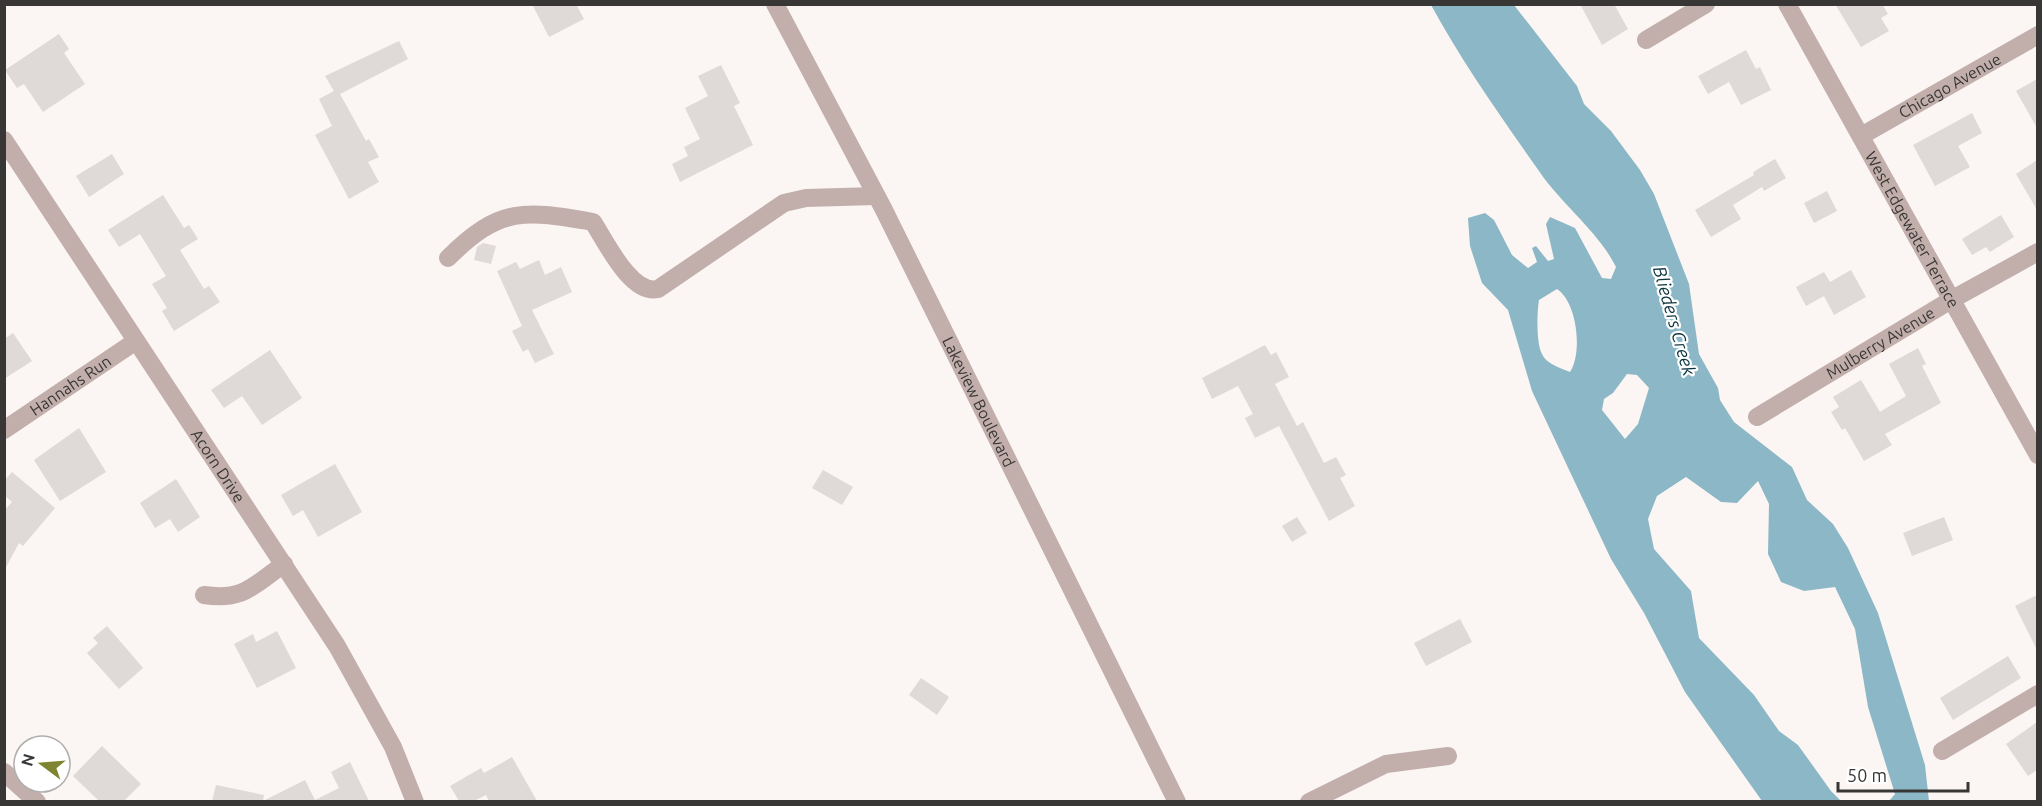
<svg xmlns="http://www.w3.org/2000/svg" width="2042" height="806" viewBox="0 0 2042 806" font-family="Ubuntu,sans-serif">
<rect width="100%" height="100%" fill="#fbf6f3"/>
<path fill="#8cb7c6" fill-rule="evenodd" d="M1431 5H1514L1577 86 1584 104 1611 131 1640 170 1654 194 1689 284 1699 354 1718 388 1720 400 1734 422 1792 467 1807 500 1833 524 1848 548 1878 613 1925 765 1929 801H1889L1895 794 1868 707 1855 629 1835 587 1804 591 1781 582 1768 554 1769 504 1758 481 1737 503 1721 502 1686 477 1657 496 1648 519 1654 549 1691 591 1699 638 1754 695 1779 731 1798 745 1831 791 1841 801H1762L1685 692 1644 613 1611 559 1532 391 1508 310 1482 283 1470 246 1468 218 1485 213 1494 220 1512 255 1528 268 1537 262 1532 248 1536 246 1548 261 1554 259 1546 224 1550 217 1575 228 1602 278 1611 279 1616 267C1598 231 1562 205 1539 171 1501 117 1462 62 1431 5ZM1557 289C1577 302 1583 352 1570 372 1561 368 1546 364 1542 354 1536 343 1537 312 1539 300ZM1627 374 1637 375 1649 388 1638 424 1625 439 1602 410 1604 399 1613 393Z"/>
<g fill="#dfd9d7">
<path d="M532 4H576L584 19 549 37Z"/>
<path d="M1580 4H1614L1628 29 1602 45Z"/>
<path d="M1835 4H1882L1888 14 1881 18 1889 31 1861 47Z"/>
<path d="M59 34 69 49 64 53 85 84 43 112 24 84 17 88 5 70Z"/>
<path d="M399 41 408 59 340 94 366 141 369 139 379 157 368 162 379 182 349 199 315 135 332 126 319 99 334 91 325 76Z"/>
<path d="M1746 50 1756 69 1760 67 1771 90 1741 105 1729 82 1708 94 1698 76Z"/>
<path d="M721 65 740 103 734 106 753 145 680 182 672 164 688 156 684 147 700 139 685 108 708 96 698 76Z"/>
<path d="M2037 79V128L2016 91Z"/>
<path d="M1972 113 1982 133 1958 146 1970 167 1935 186 1913 145Z"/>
<path d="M112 154 124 174 89 197 76 176Z"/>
<path d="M1775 159 1786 178 1764 191 1762 187 1733 205 1741 219 1711 237 1695 210 1754 175 1753 172Z"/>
<path d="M2037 160V210L2016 174Z"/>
<path d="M1827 191 1837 211 1814 223 1804 203Z"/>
<path d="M163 195 184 228 189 225 198 239 180 250 204 289 209 286 220 302 174 331 162 311 167 308 152 284 166 276 140 234 119 247 108 230Z"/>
<path d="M2001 215 2014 237 1990 252 1986 247 1972 255 1962 239Z"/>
<path d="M483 243 496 246 491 264 474 260 477 247Z"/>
<path d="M539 260 545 275 561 267 572 292 532 310 554 354 535 363 528 349 523 352 512 331 522 326 497 271 516 262 520 269Z"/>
<path d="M1851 270 1866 297 1834 315 1824 296 1806 306 1796 287 1824 272 1830 282Z"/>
<path d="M13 333 32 361 4 379V339Z"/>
<path d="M1265 345 1271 355 1276 352 1289 377 1275 384 1297 426 1303 422 1324 463 1336 457 1346 475 1340 478 1355 506 1329 521 1279 426 1255 438 1245 418 1253 414 1238 386 1212 399 1202 378Z"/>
<path d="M1918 348 1926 364 1922 366 1941 403 1885 434 1892 445 1864 461 1845 428 1842 430 1831 412 1839 407 1833 397 1861 380 1880 412 1906 396 1889 364Z"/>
<path d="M270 350 302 398 262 425 242 396 224 408 211 390Z"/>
<path d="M79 428 106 472 60 501 34 460Z"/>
<path d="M335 464 362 512 318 537 303 510 293 516 281 495Z"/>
<path d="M823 470 853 487 842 505 812 488Z"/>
<path d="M12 472 55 508 23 546 19 543 4 571V511L12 502 4 495V481Z"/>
<path d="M176 479 200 517 178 532 170 519 155 528 140 503Z"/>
<path d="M1297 517 1307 533 1292 542 1282 526Z"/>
<path d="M1944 517 1953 540 1912 556 1903 533Z"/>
<path d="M2037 595V650L2015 606Z"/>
<path d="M1460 619 1472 642 1426 666 1414 643Z"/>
<path d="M107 626 143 668 119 689 87 653 98 643 93 638Z"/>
<path d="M277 631 296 668 257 688 234 644 253 634 256 642Z"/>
<path d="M2008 656 2021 678 1953 720 1940 698Z"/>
<path d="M921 678 949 697 937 715 909 695Z"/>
<path d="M2037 722V770L2028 776 2006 744Z"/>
<path d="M102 746 141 784 124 801H99L73 776Z"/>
<path d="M512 757 537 801H489L486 795 474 801H459L450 786 481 768 484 773Z"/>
<path d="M350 762 369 801H212L216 785 264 795 263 801 305 780 315 800 339 788 331 772Z"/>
</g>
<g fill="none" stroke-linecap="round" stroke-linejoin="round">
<g stroke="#c2afab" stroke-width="18">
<path id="s1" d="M775 4 883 208 1177 802"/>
<path id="s2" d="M1787 4 2038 455"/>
<path d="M1646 40 1706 4"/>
<path id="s3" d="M1861 136 2038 35"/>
<path id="s4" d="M4 140 337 646 393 747 415 802"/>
<path d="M448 258C500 206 525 210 593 222 606 242 631 295 658 289L784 203 806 198 876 196"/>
<path id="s5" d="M1757 417 1951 300 2038 252"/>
<path id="s6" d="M4 430 136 341"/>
<path d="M204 595C243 601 253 586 284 564"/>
<path d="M1942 751 2038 694"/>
<path d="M4 772 37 802"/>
<path d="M1309 802 1386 764 1448 756"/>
</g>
</g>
<g text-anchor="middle" stroke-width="4.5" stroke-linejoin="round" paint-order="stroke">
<g font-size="16" fill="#393735" stroke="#fff">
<text dy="6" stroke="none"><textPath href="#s3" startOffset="102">Chicago Avenue</textPath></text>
<text dy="6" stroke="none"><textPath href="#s2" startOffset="258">West Edgewater Terrace</textPath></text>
<text dy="6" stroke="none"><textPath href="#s5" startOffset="144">Mulberry Avenue</textPath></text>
<text dy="6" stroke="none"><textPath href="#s6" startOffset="80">Hannahs Run</textPath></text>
<text dy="6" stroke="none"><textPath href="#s1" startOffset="447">Lakeview Boulevard</textPath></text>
<text dy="6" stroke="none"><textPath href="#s4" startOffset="390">Acorn Drive</textPath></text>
</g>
<g font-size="18" font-style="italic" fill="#0b333f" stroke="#fff">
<text transform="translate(1674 321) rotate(74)" y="6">Blieders Creek</text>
</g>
</g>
<rect width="2042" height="806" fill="none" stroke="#393735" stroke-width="12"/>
<g transform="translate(42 764) rotate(286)"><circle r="28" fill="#ffffff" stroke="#b0afae" stroke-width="1.5"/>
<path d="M0-4.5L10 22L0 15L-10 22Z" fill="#7e842f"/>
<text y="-9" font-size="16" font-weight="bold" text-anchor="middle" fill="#393735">N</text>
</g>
<path d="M1838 782v9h130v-9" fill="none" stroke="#393735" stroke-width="3"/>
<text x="1847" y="782" font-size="18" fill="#393735" stroke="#ffffff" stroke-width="4.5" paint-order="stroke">50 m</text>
</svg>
